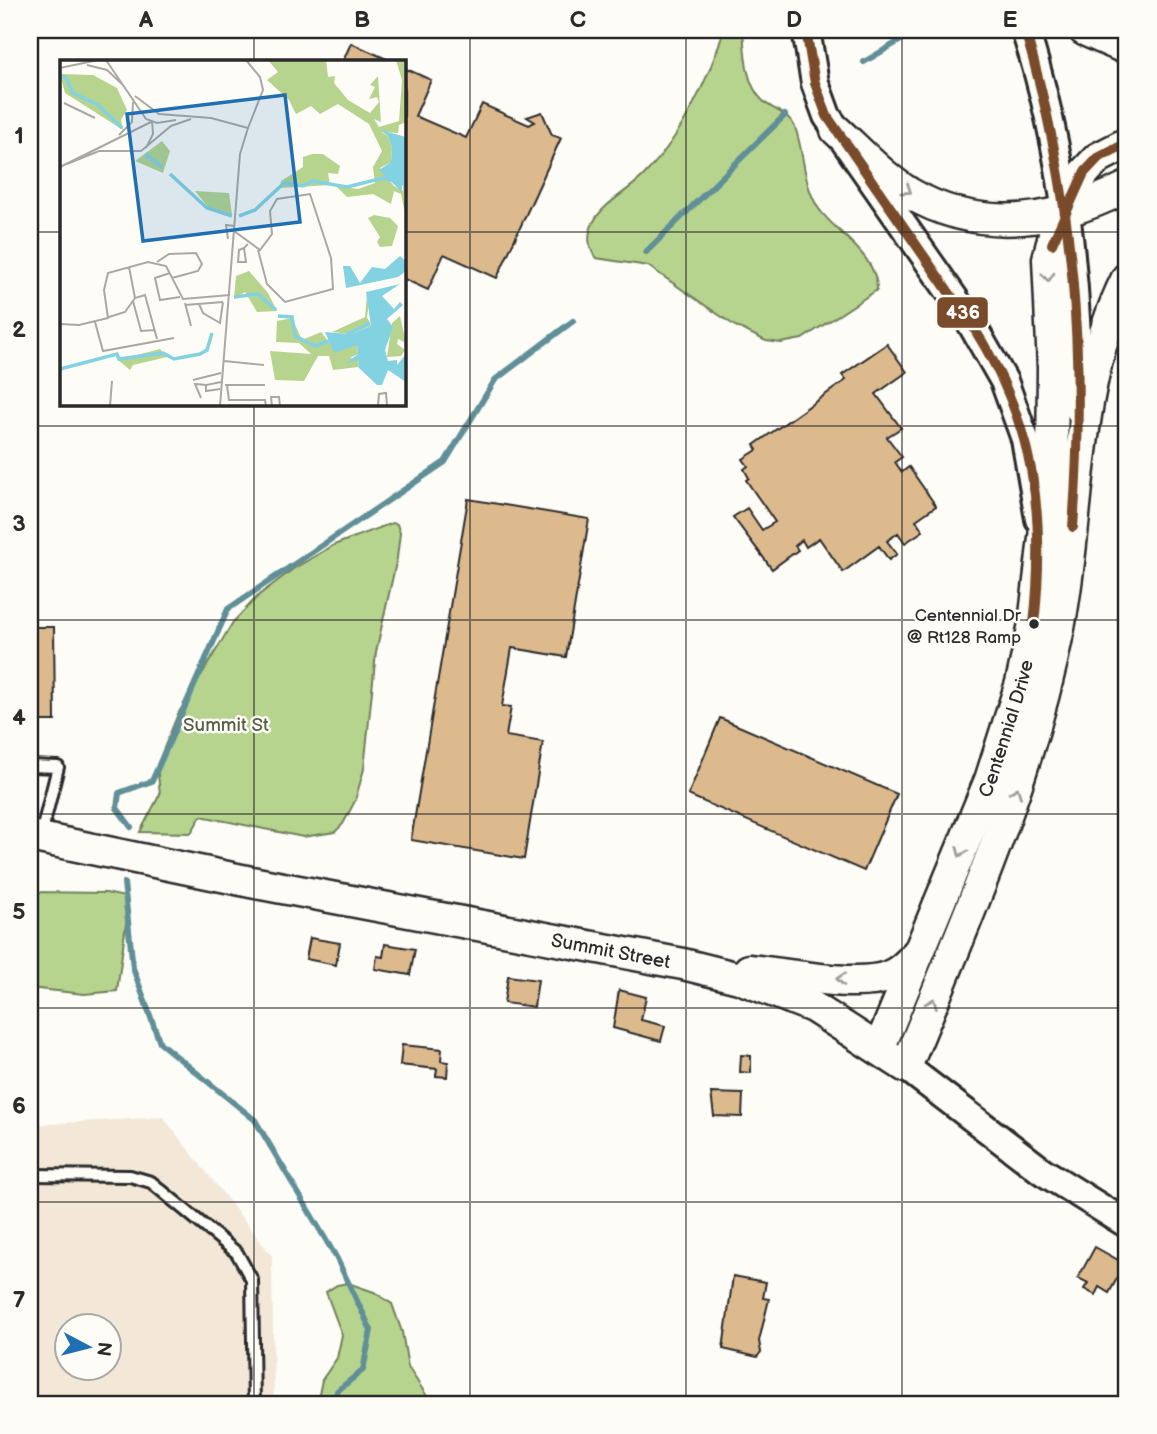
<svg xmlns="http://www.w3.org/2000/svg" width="1157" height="1434" viewBox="0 0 1157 1434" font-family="'Balsamiq Sans',sans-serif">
<rect width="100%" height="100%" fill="#fdfcf7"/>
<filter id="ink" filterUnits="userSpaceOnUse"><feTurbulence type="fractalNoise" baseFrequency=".0143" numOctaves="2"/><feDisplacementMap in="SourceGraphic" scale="14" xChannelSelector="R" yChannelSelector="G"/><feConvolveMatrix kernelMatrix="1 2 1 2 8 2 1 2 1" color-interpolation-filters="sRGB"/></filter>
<g filter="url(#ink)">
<path fill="#f3e8d8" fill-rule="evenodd" d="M163 1117 272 1256 274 1404H30V1125ZM66 1326H108V1368H66Z"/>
<g fill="#b6d48d" stroke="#70805c" stroke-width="2">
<path d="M724 30H743C745 53 745 84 763 101 774 111 789 113 795 127 805 155 802 183 819 209 837 234 878 256 877 290L802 339 781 343 766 341 735 326 648 266 596 258C588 248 587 235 593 223 603 203 629 191 644 175 681 137 708 81 724 30Z"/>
<path d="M392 523 397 524 400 533 397 558 376 652 364 769 355 801 343 824 335 832 303 837 201 816 191 833 140 832 160 794 157 765 178 714 233 622 259 595 293 569 334 545Z"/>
<path d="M30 892 106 893 125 897 127 916 117 991 84 994 30 988Z"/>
<path d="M348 1283 374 1292 392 1304 402 1332 408 1367 432 1404H317L322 1380 337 1358 342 1335 326 1292 337 1285Z"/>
</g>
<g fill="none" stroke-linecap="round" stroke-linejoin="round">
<g stroke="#608f98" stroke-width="6">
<path d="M864 62 918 30"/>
<path d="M646 252 785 115"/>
<path d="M131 827 117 808 119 793 152 781 228 609 445 462 495 380 573 321"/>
<path d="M124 883 133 968 160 1043 255 1120 336 1257 371 1330 363 1370 337 1391 335 1404"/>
</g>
</g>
<g fill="#dcba8e" stroke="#2b2b2b" stroke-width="2">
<path d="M351 43 391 61H343Z"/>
<path d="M404 68 431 80 415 116 466 138 482 104 529 125 535 122 527 117 542 112 552 135 561 138 497 278 444 254 428 290 404 279Z"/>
<path d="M887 344 907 372 876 394 901 428 887 437 902 457 895 462 902 472 909 467 936 506 916 520 923 531 905 543 898 533 887 541 897 554 889 560 879 546 843 572 819 538 806 547 802 540 795 546 798 550 772 569 733 517 747 508 762 530 775 522 746 480 749 478 744 469 748 466 743 459 757 450 754 445 846 380 842 375Z"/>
<path d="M468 499 589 519 566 657 512 648 502 706 511 707 506 736 543 742 524 859 411 840Z"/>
<path d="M30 627H54L55 721H30Z"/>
<path d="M720 718 897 794 864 871 688 795Z"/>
<path d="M310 938 340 943 336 965 306 959Z"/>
<path d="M385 944 415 949 410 975 375 969 377 956 383 957Z"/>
<path d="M508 976 538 980 534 1007 504 1003Z"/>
<path d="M619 990 646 997 641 1020 665 1026 661 1041 613 1028Z"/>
<path d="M402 1045 442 1049 441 1061 448 1062 447 1077 436 1076 437 1069 400 1065Z"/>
<path d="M741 1055 751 1056V1073L740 1072Z"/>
<path d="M711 1093 743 1094 742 1117 714 1116Z"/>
<path d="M1095 1247 1125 1264 1109 1293 1099 1287 1095 1295 1084 1289 1088 1283 1078 1278Z"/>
<path d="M733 1276 766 1282 763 1298 769 1299 759 1341 761 1352 757 1357 723 1349Z"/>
</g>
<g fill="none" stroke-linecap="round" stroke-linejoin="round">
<g stroke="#2b2b2b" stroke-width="16">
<g id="service">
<path d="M30 766 58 767 41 835"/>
<path d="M30 1175 130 1176 151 1182 237 1253 252 1280 254 1404"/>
</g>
</g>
<g stroke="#2b2b2b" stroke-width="32">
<g id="tertiary">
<path d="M806 30 815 83 827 116 968 318 1004 381 1025 439 1039 519"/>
<path d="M1025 30C1065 153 1078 281 1079 410"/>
<path d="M906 1067 1042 1171 1127 1224"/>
</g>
</g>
<g stroke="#2b2b2b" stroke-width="35">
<g id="secondary">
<path d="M1084 30 1127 49"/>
<path d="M836 130C859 151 883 177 909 193 981 235 1056 223 1127 187"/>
<path id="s1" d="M30 836 251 882 683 964 739 978 813 1007 906 1067C965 923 1029 781 1059 628 1082 511 1072 388 1127 278"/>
<path d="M749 970C784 973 855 988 887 977 899 973 909 963 917 953"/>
<path id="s2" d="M879 1049 990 780 1021 683 1034 624 1052 468 1053 368 1048 259 1054 235 1084 173 1098 158 1127 143"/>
</g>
</g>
<use href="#service" stroke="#fdfcf7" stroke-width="10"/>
<use href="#tertiary" stroke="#fdfcf7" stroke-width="26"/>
<use href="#secondary" stroke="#fdfcf7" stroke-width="30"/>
<g stroke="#fdfcf7" stroke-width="16">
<g id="bus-1">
<path d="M806 30 815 83 827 116 975 330C1035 425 1046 515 1034 624"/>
<path d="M1025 30C1074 197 1086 354 1073 527"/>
<path d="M1052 244 1084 173 1098 158 1127 143"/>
</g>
</g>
<use href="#bus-1" stroke="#7a4b2a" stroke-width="10"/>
</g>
<defs><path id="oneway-chevron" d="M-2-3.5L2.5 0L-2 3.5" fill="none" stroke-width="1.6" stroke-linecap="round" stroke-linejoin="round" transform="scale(1.75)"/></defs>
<g stroke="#9e9e9b">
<use href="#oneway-chevron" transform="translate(907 190) rotate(34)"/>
<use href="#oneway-chevron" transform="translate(1048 277) rotate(87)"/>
<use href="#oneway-chevron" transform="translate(1016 792) rotate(-70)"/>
<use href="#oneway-chevron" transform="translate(961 852) rotate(112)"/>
<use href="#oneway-chevron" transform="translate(841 979) rotate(-175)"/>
<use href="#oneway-chevron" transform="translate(932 1003) rotate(-68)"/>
</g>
</g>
<path fill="none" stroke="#2b2b2b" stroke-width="2" stroke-opacity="0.55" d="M254 30V61M470 30V1404M686 30V1404M902 30V1404M30 232H61M404 232H1127M254 404V1404M30 426H1127M30 620H1127M30 814H1127M30 1008H1127M30 1202H1127"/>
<circle fill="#2b2b2b" stroke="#fdfcf7" stroke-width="2.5" cx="1034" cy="624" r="6"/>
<g text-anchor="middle" stroke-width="5" stroke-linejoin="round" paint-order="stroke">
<g font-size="17" fill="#2b2b2b" stroke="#fdfcf7" text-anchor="end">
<text x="1021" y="621">Centennial Dr<tspan x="1021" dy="22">@ Rt128 Ramp</tspan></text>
</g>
<g font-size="19" fill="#555e48" stroke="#fdfcf7">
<text x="226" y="731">Summit St</text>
</g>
<g font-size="19" fill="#2b2b2b" stroke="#fdfcf7">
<text dy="7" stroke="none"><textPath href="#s2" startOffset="345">Centennial Drive</textPath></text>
<text dy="7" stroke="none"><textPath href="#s1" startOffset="592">Summit Street</textPath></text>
</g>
</g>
<g transform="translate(60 60)">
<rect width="346" height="346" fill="#fdfcf7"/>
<path d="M208 0H266L268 17 275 16 274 23 288 40 310 53 319 42 317 37 309 39 315 27 310 25 318 16 321 62 314 59 319 67 339 61 342 20 336 0H345L346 62 339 65 338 73 321 72 328 76 332 88 331 102 320 108 334 126 343 131V124L346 129V158L341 134 334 131 331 144 313 134 287 137 276 126 298 129 315 123 313 107 322 91 309 64 278 44 260 54 251 46 236 54 229 40 207 20 218 12ZM0 14 33 15 57 28 67 50 61 60 63 70 5 33ZM102 81 110 91 103 113 75 101ZM252 94H263L280 106 278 114 268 113 270 125 220 128 221 121 243 107V97ZM135 131 169 133 172 155 148 147ZM314 155 330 158 338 166 332 186 320 187 317 182 320 177 308 158ZM189 211 208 233 217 251 197 252 185 232 174 239 176 216ZM307 235 310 237 307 257 311 266 291 274 272 272 305 257ZM340 256 346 283 338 279 337 284 345 290 341 296 327 297 332 263ZM232 258 242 280 261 272 276 291 297 284 298 294 290 298 299 300 298 307 273 310 269 296H258L244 321 215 320 210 291 251 294 239 283 216 282 217 261ZM100 289 107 297 73 305 70 310 58 300Z" fill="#b6d48d"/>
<path d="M320 70 346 77V129L342 125V132L319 110 331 102 332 88 328 76ZM340 196 346 201V211L338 217 286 228 283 206H290L300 223 312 207 325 209ZM340 224 322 236 334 249 340 242 343 245 327 259 333 267 325 290 328 301 337 300V305L346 294V322L328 310 322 325H317L298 307 299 300 285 304 298 294 297 285 274 293 265 272 291 274 311 266 306 232Z" fill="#83d2e1"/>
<path fill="none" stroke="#83d2e1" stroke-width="3.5" d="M0 16 6 18 13 33 38 45 62 68M85 94 102 107M110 114 147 148 172 156M179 156 195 150 224 123 243 126 253 121 287 127 323 118 333 120M174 237 198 234 216 250M218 256 232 257 235 276 255 286 269 281M287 274 310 263M0 309 57 294 59 299 103 293 114 299 140 294 147 290 152 273"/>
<path fill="none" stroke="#a9a8a5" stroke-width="2" d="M46 0 86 59 97 63 116 60M186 0 200 17 203 30 188 68M27 5 47 10 63 25M0 8 38 0M75 36 99 54 151 58 188 68 180 94 160 346M4 43 35 58M59 75 72 62 73 42M86 88 93 74 92 61M7 104 39 91H81L111 66 131 59M0 107 93 61M174 171 200 190 212 174 210 151 217 139 250 134 271 198 273 229 225 242 207 224 198 190M168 179 166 165 174 166M184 188 179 190 178 202H186L184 188 188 184M97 202 109 194 136 193 142 204 138 211 112 218M69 207 75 238M110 213 95 218 100 240 120 237M73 241 81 271 95 270M125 243 131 266M139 244 143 253 160 263 163 242M125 245 163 242M49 257 65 252 75 238 85 235 97 279M35 262 43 291 114 278M0 264 19 265 48 258 44 230 48 213 88 202 106 206 123 239 170 235M164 301 204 305M133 320 161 313M165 325H205M167 325 169 340H205L206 346M160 329 146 331V325L161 322M141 338 135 324 146 325M50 346 52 321M212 346 211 337H219L220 346M318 346 319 334 326 333 327 346"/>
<path fill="#1f6fb2" fill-opacity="0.15" stroke="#1f6fb2" stroke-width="3.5" d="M225 35 240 162 83 181 67 54Z"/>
<rect width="346" height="346" fill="none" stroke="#2b2b2b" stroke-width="3.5"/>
</g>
<rect stroke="#fdfcf7" stroke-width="2.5" x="936" y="296" width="53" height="33" rx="7" fill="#7a4b2a"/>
<g font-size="19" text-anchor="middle" font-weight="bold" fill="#fff">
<text x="963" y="319">436</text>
</g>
<rect width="1157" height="1434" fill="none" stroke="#fdfcf7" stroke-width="77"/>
<g transform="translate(88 1347) rotate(97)"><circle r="33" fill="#fdfcf7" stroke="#a9a8a5" stroke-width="2"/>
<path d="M0-5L12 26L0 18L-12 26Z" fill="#1f6fb2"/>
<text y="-10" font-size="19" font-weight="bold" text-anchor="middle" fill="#2b2b2b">N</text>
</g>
<rect x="38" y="38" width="1080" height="1358" fill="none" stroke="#2b2b2b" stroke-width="2.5"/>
<g font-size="23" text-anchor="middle" font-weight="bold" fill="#2b2b2b">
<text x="146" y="27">A</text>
<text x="362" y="27">B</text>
<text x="578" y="27">C</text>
<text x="794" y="27">D</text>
<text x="1010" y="27">E</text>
<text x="19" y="143">1</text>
<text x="19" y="337">2</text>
<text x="19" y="531">3</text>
<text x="19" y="725">4</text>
<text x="19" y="919">5</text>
<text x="19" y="1113">6</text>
<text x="19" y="1307">7</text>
</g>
</svg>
